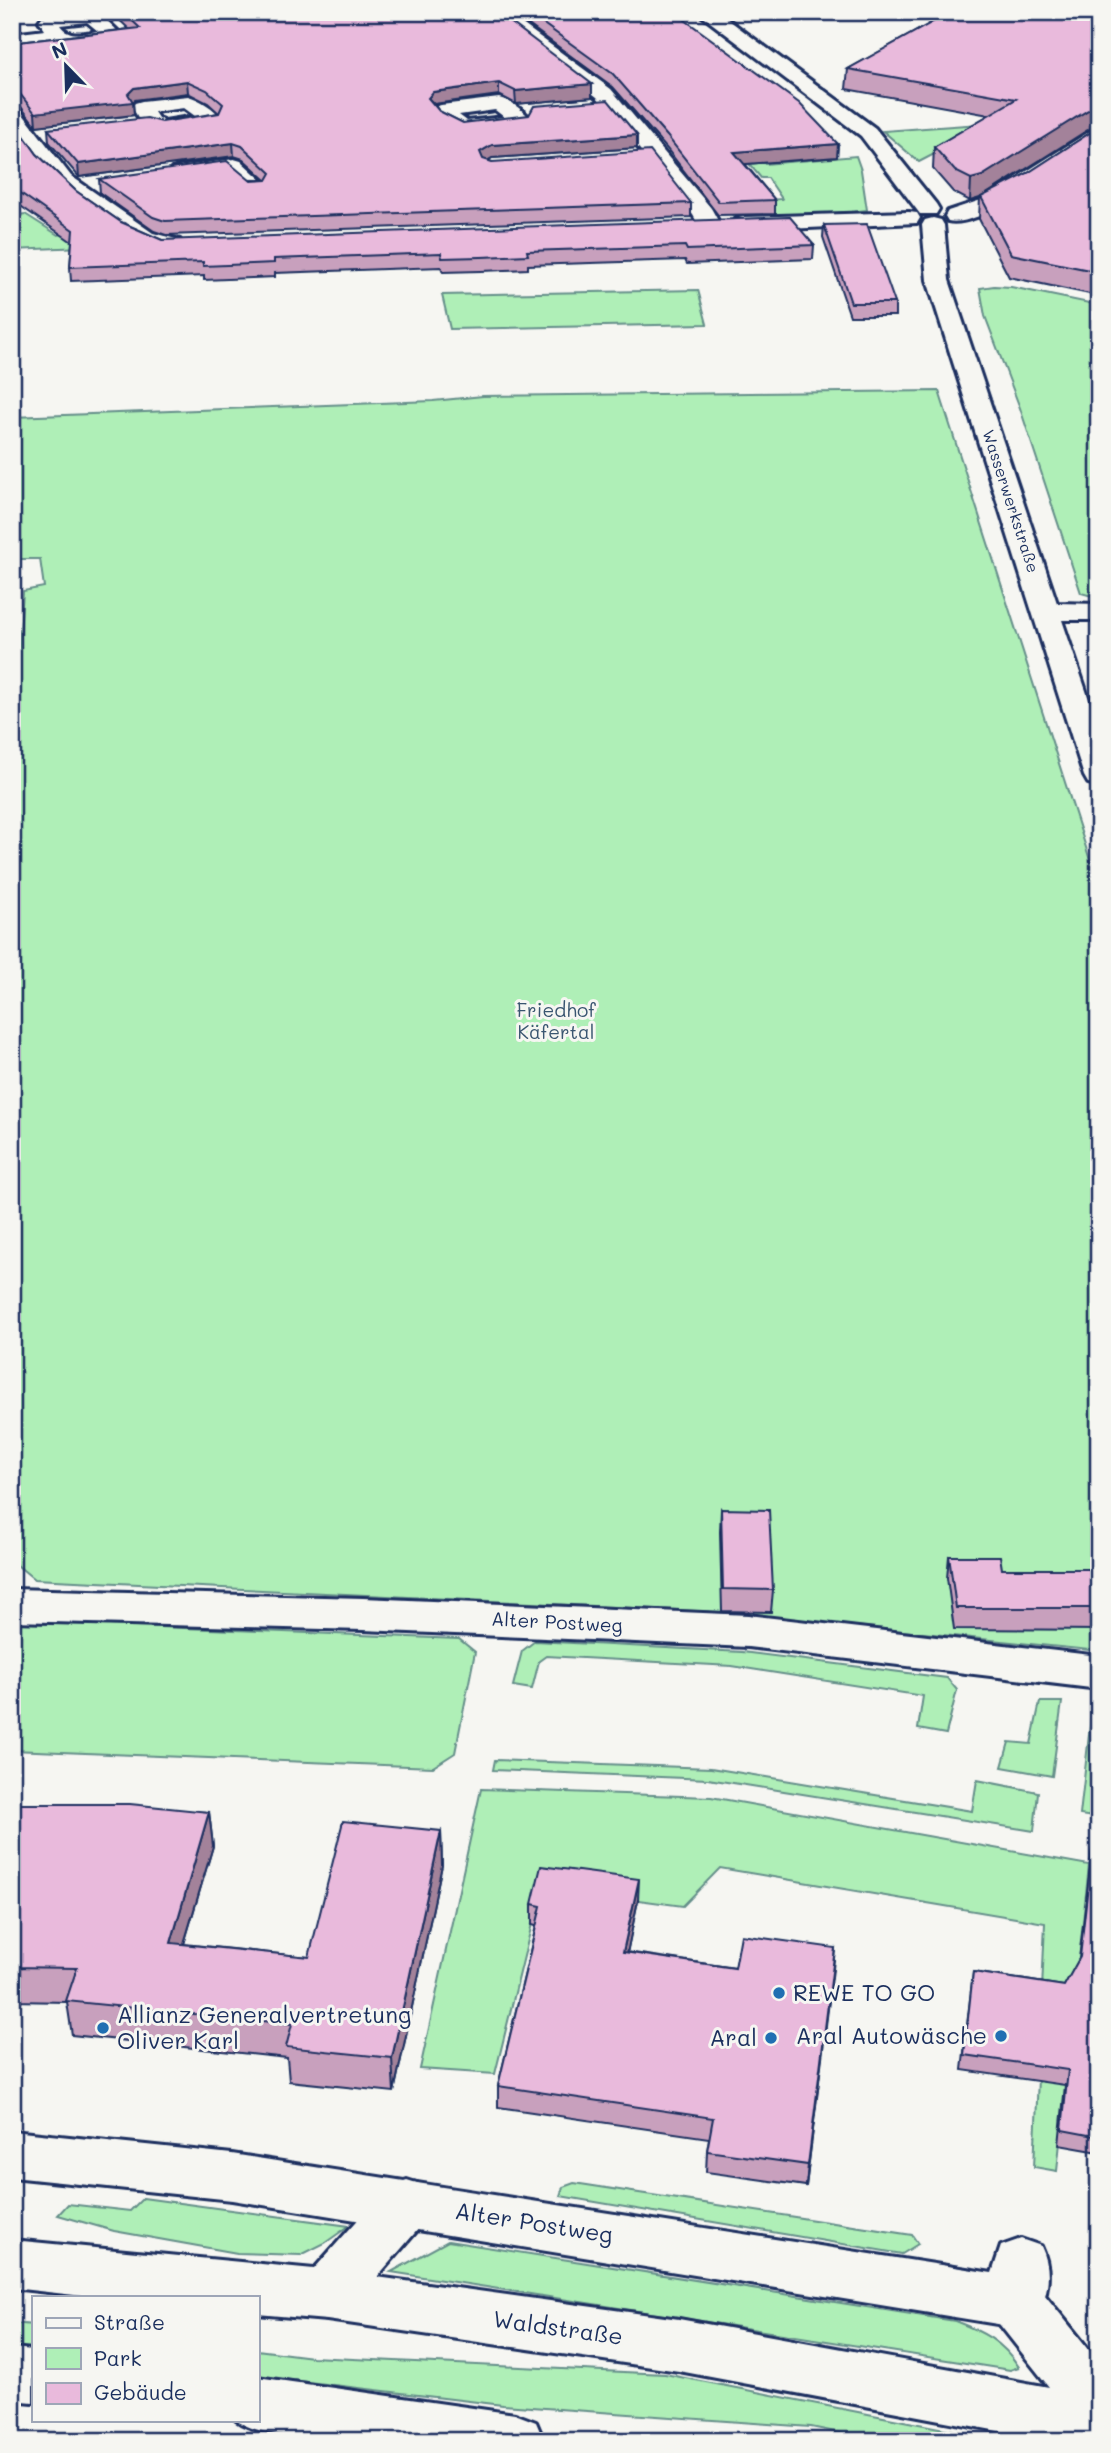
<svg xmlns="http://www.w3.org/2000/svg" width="1111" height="2453" viewBox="0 0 1111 2453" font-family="Mali,sans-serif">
<rect width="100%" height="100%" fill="#f6f6f2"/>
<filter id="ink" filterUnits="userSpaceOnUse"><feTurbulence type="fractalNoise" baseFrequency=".0143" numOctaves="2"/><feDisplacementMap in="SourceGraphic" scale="14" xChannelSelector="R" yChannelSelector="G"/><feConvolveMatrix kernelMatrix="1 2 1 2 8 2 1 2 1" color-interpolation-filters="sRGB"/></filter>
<g filter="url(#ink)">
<g fill="#afefb7" stroke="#658f8a" stroke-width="2">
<path d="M994 123 919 162 883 131Z"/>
<path d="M745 143 765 164 856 156 861 170 867 210C836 214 763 223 735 216 727 214 722 210 717 204L782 199 768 178H761L745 159Z"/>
<path d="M25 214 58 235 87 229 132 245 12 250V216Z"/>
<path d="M994 286 1011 287 1099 305V598L1081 593 1020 408 985 316 980 288Z"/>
<path d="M698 290 707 324 450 329 442 295Z"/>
<path d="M939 391 1099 888V1651L718 1612 34 1579 12 1561V742L23 591 44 587 40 559H18L12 540V417L433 401 483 396Z"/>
<path d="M12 1621 459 1639 475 1652 455 1753 433 1767 12 1750Z"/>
<path d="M535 1641 742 1652 947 1678 957 1690 946 1734 918 1729 923 1696 732 1666 546 1656 539 1661 532 1689 513 1686 522 1651Z"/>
<path d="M1040 1702H1062L1052 1776 1002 1767 1009 1742 1031 1744Z"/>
<path d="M1099 1705V1818L1080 1815 1092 1708Z"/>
<path d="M495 1760 711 1768 972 1811 977 1780 1038 1792 1034 1831 708 1779 493 1770Z"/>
<path d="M481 1789 711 1797 1089 1865 1057 2171 1034 2167 1045 1923 720 1868 683 1906 541 1887 495 2074 420 2069Z"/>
<path d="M574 2183 912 2235 918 2244 902 2254 560 2196 563 2187Z"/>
<path d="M143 2198 349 2226 325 2243 301 2255 237 2253 114 2231 58 2215 68 2204 130 2211Z"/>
<path d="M448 2241 955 2321C983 2332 1002 2341 1019 2367L1010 2370 391 2272Z"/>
<path d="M12 2323 33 2325V2349L12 2347Z"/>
<path d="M257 2350 312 2357 665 2374 1005 2441H879L811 2427 503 2405 257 2376Z"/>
</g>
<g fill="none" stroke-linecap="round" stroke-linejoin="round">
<g stroke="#1b2f5e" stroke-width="6">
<g id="minor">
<path d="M76 12H98L122 35 113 41 72 46 55 40 12 46V34L45 30 39 21 42 17ZM87 22 98 31C84 33 69 38 60 25Z"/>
<path d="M485 12H506L611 89 711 208 721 226 718 231H702L693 215 597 97Z"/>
<path d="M697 12H718L875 128 936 204 939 209 936 214H920L861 136Z"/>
<path d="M188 96C200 99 215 109 222 119L219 123 163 133 143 126 132 107 135 103 142 101ZM184 108 195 116 165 121 158 118 154 112Z"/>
<path d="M499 98C511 101 525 111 532 121L529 125 463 134 456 132 431 111 434 107 441 105ZM495 110 504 117 467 121 459 115Z"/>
<path d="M12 107 19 109 71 176 153 233 180 240 183 245 180 250 172 252 144 247 57 184 12 127Z"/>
<path d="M1099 128V143C1068 163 982 229 948 221L945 216 948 211 981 200 1092 130Z"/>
<path d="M234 159 241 161 266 184 270 188 266 192H252L229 172 179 179 172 177 169 173 172 169 179 167Z"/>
<path d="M909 212 917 213 920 218 917 223 743 231 735 229 732 224 735 219 743 217Z"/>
<path d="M933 218 941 220 944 225 949 280 1057 603 1099 604V620H1062L1099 729V785L1088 783 1084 776 927 280 922 225 925 220Z"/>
<path d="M12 1589 363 1598 748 1615 1099 1656V1689L748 1647 363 1630 12 1621Z"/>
<path d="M12 2131 232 2154 992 2273 1001 2246 1021 2239 1041 2246C1053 2271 1048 2294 1036 2320L1016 2327 232 2200 12 2177Z"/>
</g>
</g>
<g stroke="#1b2f5e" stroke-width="6">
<g id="major">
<path d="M407 2180 426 2186 434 2203 426 2220 377 2277 679 2319 1049 2387 996 2320 988 2302 996 2284 1016 2277 1036 2284 1099 2362V2441H1051L679 2371 327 2320 257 2314V2297H92L12 2288V2240L314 2269 388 2186Z"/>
<path d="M12 2348 33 2350V2402L12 2400Z"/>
<path d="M257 2377 515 2414 536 2422 544 2441C485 2441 275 2451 236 2420H257Z"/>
</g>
</g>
<use href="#minor" fill="#f6f6f2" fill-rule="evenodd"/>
<use href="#major" fill="#f6f6f2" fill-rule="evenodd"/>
</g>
<g fill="#c8a0bd" stroke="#1b2f5e" stroke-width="2">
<path d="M111 12H497L592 97 516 104 499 95 434 104 439 111 463 123 637 148 492 158 488 161 691 203V217L166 235 154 231 100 193 99 179 266 180 243 159 234 156 79 177 49 142 48 129 162 122 219 113 208 103 188 93 135 100 133 103 134 115 36 126 21 107 12 105V37L19 42 129 29Z"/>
<path d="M511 12H674L838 144 837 157 745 164 775 200V214L718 215 667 149 613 87Z"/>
<path d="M951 12 1099 126 1091 128 984 195 1028 173 1099 127V296L1009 277 979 219 980 197 970 201 953 192 933 169 934 147 989 115 846 89 848 69Z"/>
<path d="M12 119 37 154 76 191 121 222 162 240 814 245 813 259 687 264 685 260 528 265V269L481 271 443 272 441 267 275 273V277L204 280V276L71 281 70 267 72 242 12 200Z"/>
<path d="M824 225 895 303V316H850L823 237Z"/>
<path d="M721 1509 773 1590 771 1612 722 1611 720 1532Z"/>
<path d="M949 1556 1002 1569H1099V1630L954 1629 947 1578Z"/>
<path d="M12 1804 209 1812 213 1846 184 1944 309 1957 441 1831 442 1865 394 2092 289 2081 287 2058 72 2035 67 2002 12 2001Z"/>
<path d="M1092 1850 1099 1851V2152L1059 2145 1065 2085 962 2070 973 1972 1064 1986 1079 1959Z"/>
<path d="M638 1900 627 1952 735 1968 835 1948 806 2186 706 2172 707 2151 709 2138 498 2107V2086L536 1926 532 1925V1904Z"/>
</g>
<g fill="#a3829a" stroke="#1b2f5e" stroke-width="2">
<path d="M187 81 188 93 135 100 133 103 134 115 36 126 35 113 128 94 134 88Z"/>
<path d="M499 83V95L434 104 428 98 433 92Z"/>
<path d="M592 84V97L516 104 515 91Z"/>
<path d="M1099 106V126L1091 128 980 198 970 201 971 179 1093 107Z"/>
<path d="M637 135V148L492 158 480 165V152L492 145Z"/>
<path d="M233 143 234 156 79 177 78 164Z"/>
<path d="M838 144 837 157 734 165V152Z"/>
<path d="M209 1812 213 1846 174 1977 171 1943Z"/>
<path d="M441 1831 442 1865 394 2092 392 2058Z"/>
<path d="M639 1879 638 1900 623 1973V1952Z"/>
<path d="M835 1948 833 1969 806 2186 808 2165Z"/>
</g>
<g fill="#e9badc" stroke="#1b2f5e" stroke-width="2">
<path d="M123 12H497L592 84 515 91 499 83 433 92 428 98 439 111 463 123 529 115 534 106 608 100 637 135 492 145 480 152 483 159 492 162 650 151 691 203 165 221 153 217 99 179 227 161 251 181 267 180 271 173 242 146 233 143 78 164 48 129 147 118 162 122 219 113 223 104 207 90 187 81 134 88 128 94 133 102 35 113 20 94 12 92V37L19 42 140 28Z"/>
<path d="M527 12H674L799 103 838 144 734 152 775 200 719 202 667 136 613 74Z"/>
<path d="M951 12H1099V106L1093 107 982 176 971 179 955 171 934 147 1016 99 848 69Z"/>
<path d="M12 119 37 154 76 191 121 222 162 240 790 217 814 245 687 250 685 246 527 251 528 255 481 257 442 258 441 253 274 259V263L203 266V262L70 267 73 230 12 187Z"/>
<path d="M1099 127V272L1011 254 981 197 1028 173Z"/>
<path d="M867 224 895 303H851L824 225Z"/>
<path d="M721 1509 769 1510 773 1590 723 1589Z"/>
<path d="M949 1556H1000L1002 1569H1099V1608H956Z"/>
<path d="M12 1804H130L209 1812 171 1943 309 1957 343 1821 441 1831 392 2058 286 2047 292 2024 66 2001 77 1968 12 1967Z"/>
<path d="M1092 1850 1099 1851V2137L1062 2130 1068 2070 964 2055 973 1972 1064 1986 1080 1957Z"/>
<path d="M541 1866 639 1879 623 1952 735 1968 741 1935 835 1948 808 2165 707 2151 713 2118 498 2086 541 1906 532 1904Z"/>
</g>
</g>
<g fill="#1f6fb2" stroke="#f6f6f2" stroke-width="2.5">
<circle cx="779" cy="1993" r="7"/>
<circle cx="103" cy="2028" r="7"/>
<circle cx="1001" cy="2036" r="7"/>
<circle cx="771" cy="2038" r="7"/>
</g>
<g text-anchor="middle" stroke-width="6" stroke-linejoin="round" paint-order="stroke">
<g font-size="16" fill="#1b2f5e" stroke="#f6f6f2">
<text transform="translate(1011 501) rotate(72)" y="6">Wasserwerkstraße</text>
</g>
<g font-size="19" fill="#395570" stroke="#f6f6f2">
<text x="556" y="1017">Friedhof<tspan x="556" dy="22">Käfertal</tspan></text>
</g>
<g font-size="19" fill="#1b2f5e" stroke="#f6f6f2">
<text transform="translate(557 1622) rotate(3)" y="7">Alter Postweg</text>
</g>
<g font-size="23" fill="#1b2f5e" stroke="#f6f6f2" text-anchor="start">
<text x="793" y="2001">REWE TO GO</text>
<text x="117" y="2023">Allianz Generalvertretung<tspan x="117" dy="26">Oliver Karl</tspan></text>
<text x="987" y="2044" text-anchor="end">Aral Autowäsche</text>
<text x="757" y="2046" text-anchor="end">Aral</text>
</g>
<g font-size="23" fill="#1b2f5e" stroke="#f6f6f2">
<text transform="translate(534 2223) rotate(9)" y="8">Alter Postweg</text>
<text transform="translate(558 2328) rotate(8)" y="8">Waldstraße</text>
</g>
</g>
<rect width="1111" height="2453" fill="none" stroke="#f6f6f2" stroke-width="42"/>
<rect x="21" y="21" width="1069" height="2411" fill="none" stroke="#1b2f5e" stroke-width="2.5" filter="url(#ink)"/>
<rect x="32" y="2296" width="228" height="126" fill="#f6f6f2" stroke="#9ea6b7" stroke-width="2"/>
<rect x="46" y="2318" width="35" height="10" fill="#f6f6f2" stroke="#9ea6b7" stroke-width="2"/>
<text x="94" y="2330" font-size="21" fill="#1b2f5e">Straße</text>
<rect x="46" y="2348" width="35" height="21" fill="#afefb7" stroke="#9ea6b7" stroke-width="2"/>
<text x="94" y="2366" font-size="21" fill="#1b2f5e">Park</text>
<rect x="46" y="2383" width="35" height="21" fill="#e9badc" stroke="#9ea6b7" stroke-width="2"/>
<text x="94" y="2400" font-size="21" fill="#1b2f5e">Gebäude</text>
<g transform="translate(66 66) rotate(337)" stroke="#f6f6f2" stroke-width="5" paint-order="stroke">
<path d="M0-5L12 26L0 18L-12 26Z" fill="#1b2f5e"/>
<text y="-10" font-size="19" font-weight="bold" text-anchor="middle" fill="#1b2f5e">N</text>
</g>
</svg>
